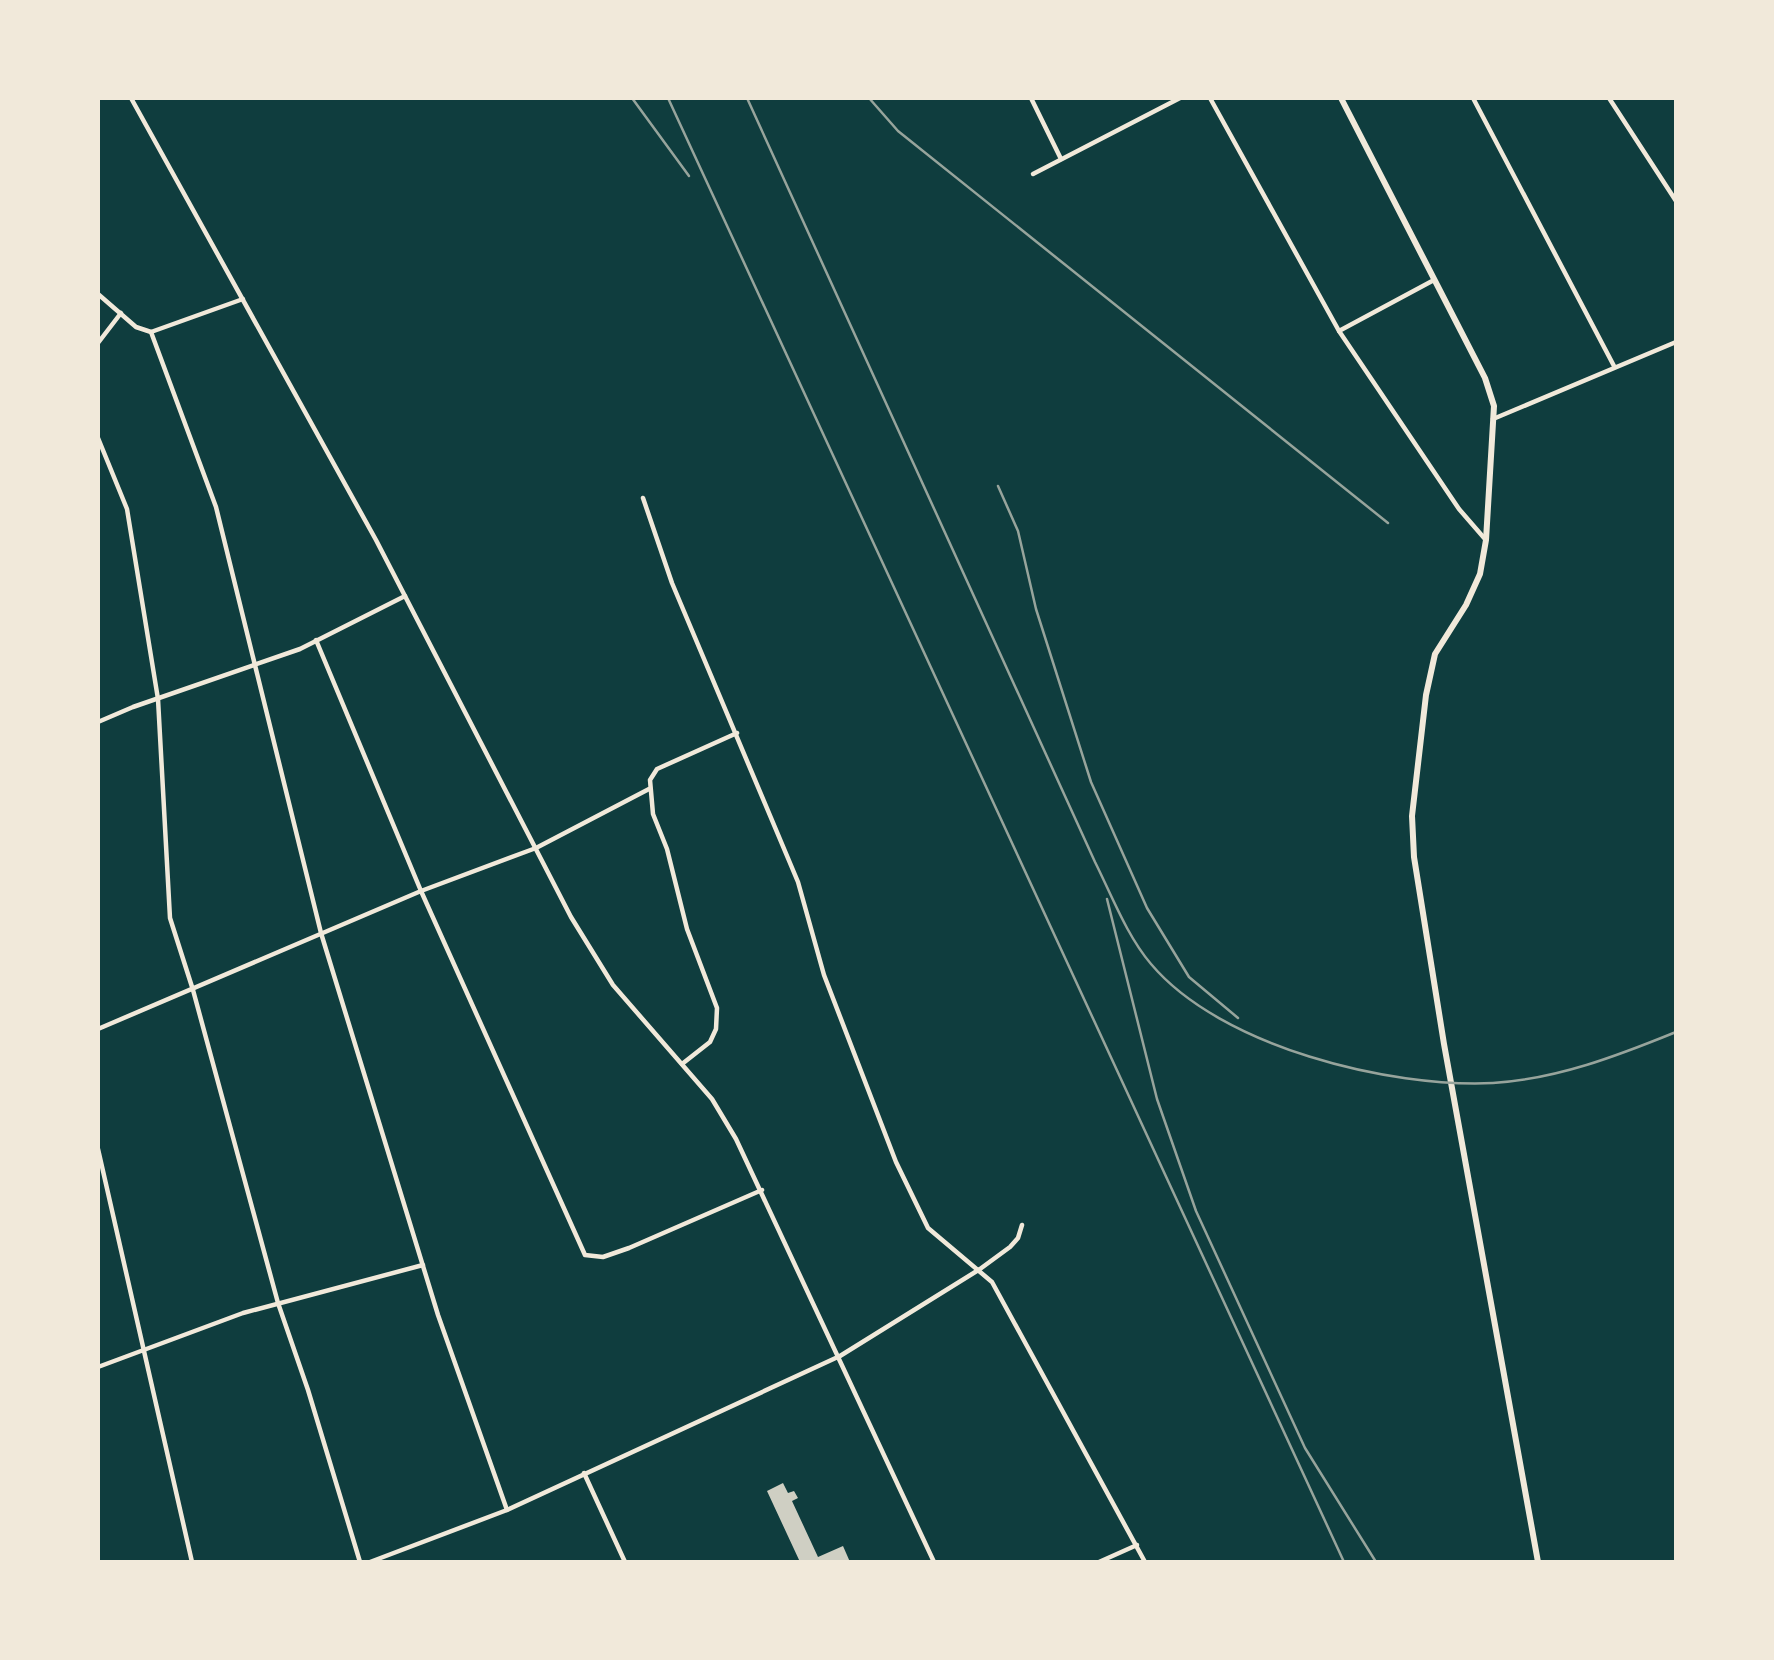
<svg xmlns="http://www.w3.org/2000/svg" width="1774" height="1660" viewBox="0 0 1774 1660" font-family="Helvetica,sans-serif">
<rect width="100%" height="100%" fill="#0f3d3e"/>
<path fill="#cfcfc3" d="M783 1483 788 1493 794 1491 798 1498 792 1501 818 1557 843 1546 850 1562H800L767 1491Z"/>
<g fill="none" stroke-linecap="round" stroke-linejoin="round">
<g stroke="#f1e9da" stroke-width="4.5">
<path d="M131 98 376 540 571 917 613 985 712 1099 736 1139 934 1562"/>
<path d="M1031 98 1061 159"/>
<path d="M1210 98 1339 331 1459 509 1485 539"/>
<path d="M1473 98 1614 366"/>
<path d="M1609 98 1676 201"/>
<path d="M1033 174 1180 98"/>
<path d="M98 294 136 327 151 332 216 507 321 933 438 1315 507 1510"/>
<path d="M1339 331 1434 280"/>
<path d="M151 332 243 299"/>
<path d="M98 343 121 313"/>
<path d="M1493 419 1676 342"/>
<path d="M98 438 127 509 158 699 170 918 193 990 278 1303 308 1390 360 1562"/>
<path d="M643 498 672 583 798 882 824 975 896 1162 928 1228 992 1282 1145 1562"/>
<path d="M316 640 421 891 585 1255 603 1257 629 1248 762 1190"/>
<path d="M98 722 133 707 300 649 405 596"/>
<path d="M98 1029 421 891 536 848 649 789"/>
<path d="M682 1064 710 1042 716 1029 717 1008 687 929 667 849 653 814 650 780 657 769 737 733"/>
<path d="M98 1149 192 1562"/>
<path d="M98 1367 243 1313 423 1265"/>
<path d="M584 1473 625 1562"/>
<path d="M370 1562 507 1510 840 1356 980 1269 1010 1247 1018 1238 1022 1225"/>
<path d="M1099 1562 1137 1545"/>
</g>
<path stroke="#f1e9da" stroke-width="6" d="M1341 98 1485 378 1494 406 1486 540 1480 574 1466 605 1435 654 1426 695 1412 816 1414 857 1444 1044 1538 1562"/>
<g stroke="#97a49c" stroke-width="2.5">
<path d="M632 98 689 176"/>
<path d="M668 98 1344 1562"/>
<path d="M747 98 1095 862C1112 896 1127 936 1151 964 1221 1047 1389 1088 1493 1083 1557 1079 1617 1056 1676 1032"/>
<path d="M869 98 898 131 1388 523"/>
<path d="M998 486 1018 531 1036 609 1091 782 1147 908 1189 977 1238 1018"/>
<path d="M1107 899 1157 1099 1196 1211 1305 1448 1376 1562"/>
</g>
</g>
<rect width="1774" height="1660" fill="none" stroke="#f1e9da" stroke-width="200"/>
</svg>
